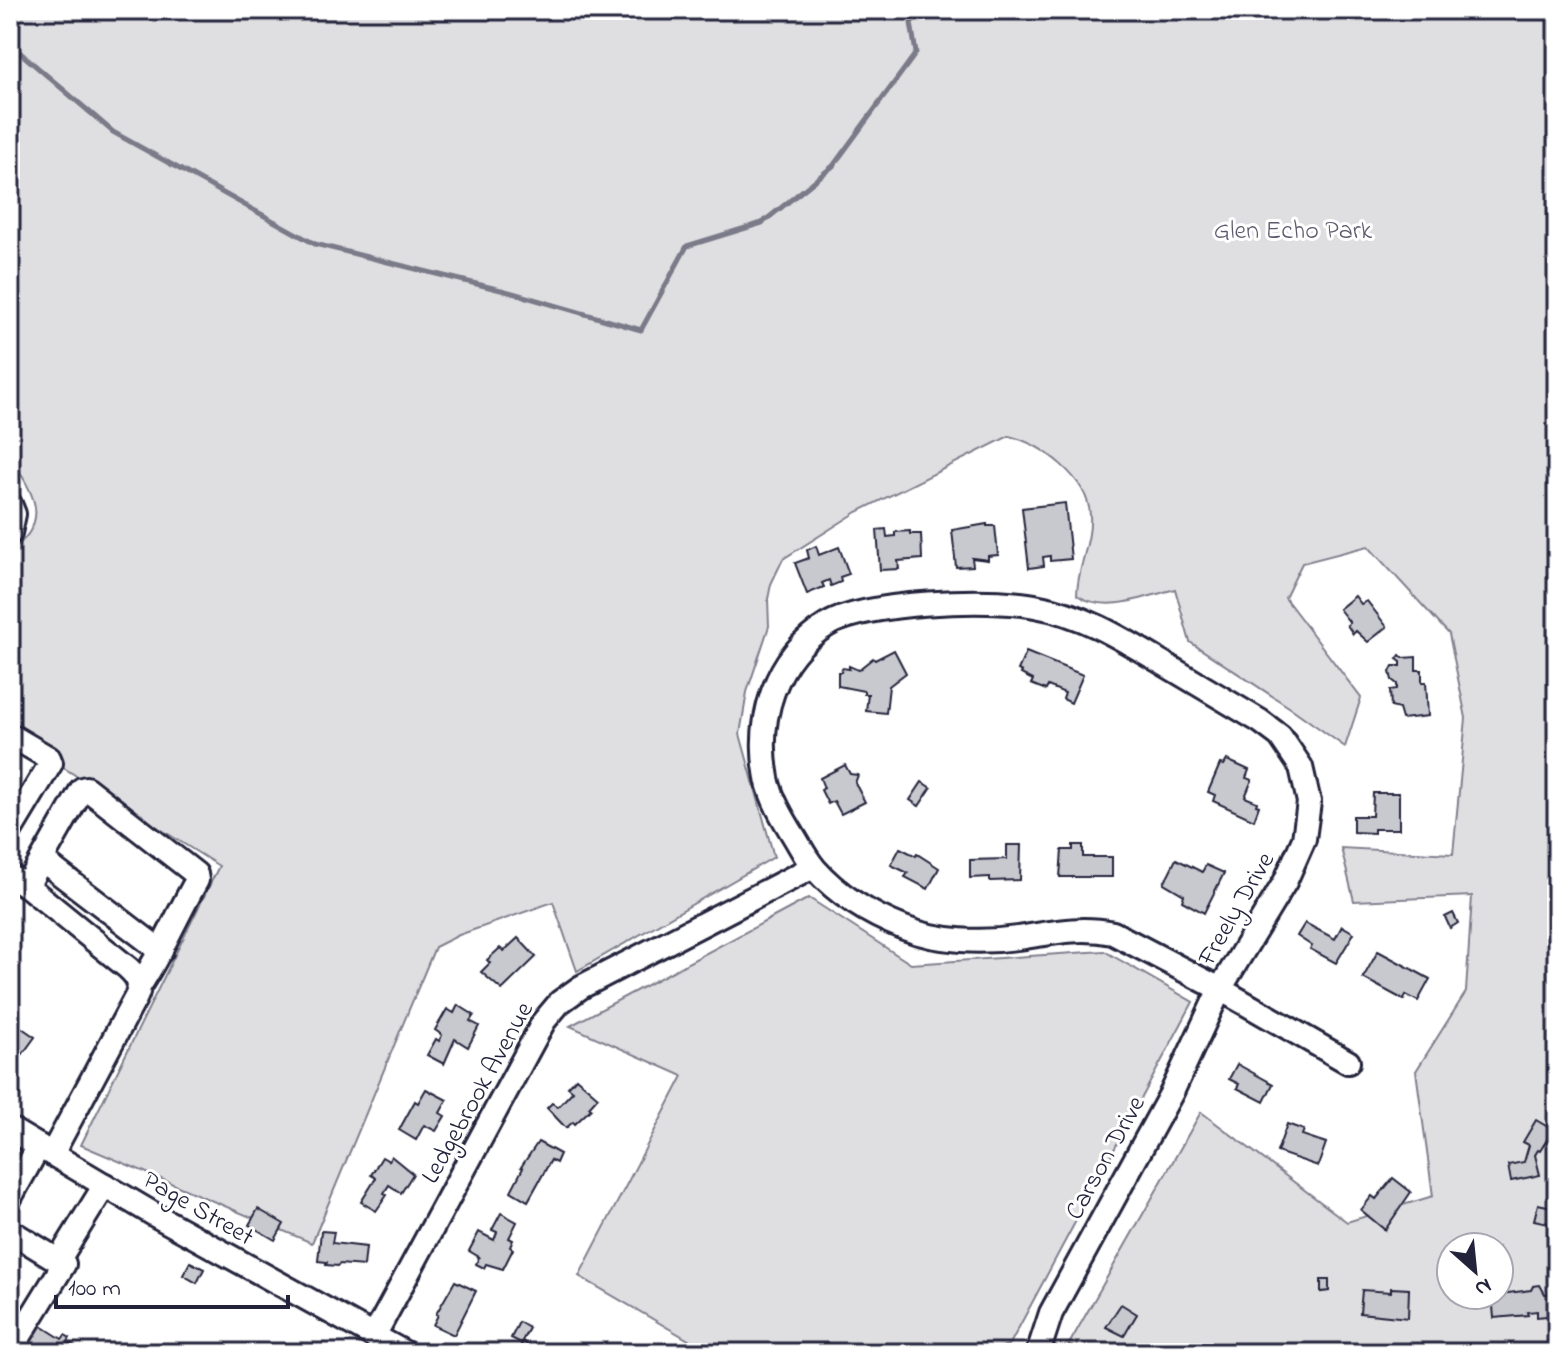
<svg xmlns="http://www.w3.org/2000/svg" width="1567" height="1363" viewBox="0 0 1567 1363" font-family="'Indie Flower',sans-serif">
<rect width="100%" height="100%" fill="#fff"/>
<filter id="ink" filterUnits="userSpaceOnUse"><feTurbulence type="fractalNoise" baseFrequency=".0125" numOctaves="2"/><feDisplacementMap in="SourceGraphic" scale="16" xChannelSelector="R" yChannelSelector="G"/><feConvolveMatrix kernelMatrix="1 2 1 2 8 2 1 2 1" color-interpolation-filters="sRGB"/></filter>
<g filter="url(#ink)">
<g fill="#dfdfe2" stroke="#80808e" stroke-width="2" fill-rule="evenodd">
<path d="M10 10H1557V1353H1064L1201 1112 1347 1222 1433 1196 1416 1071 1466 992 1472 896 1354 901 1341 848 1453 854 1466 718 1449 634 1368 546 1302 563 1285 598 1361 698 1345 747 1295 711 1190 642 1175 589C1145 597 1105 614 1077 595 1077 568 1092 542 1090 515 1088 478 1042 444 1009 436L857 512 783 559 771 584 768 599 769 626 747 692 740 734 774 857 577 971 553 902 459 935 435 947 312 1243 81 1145 219 866 10 734V552C54 519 32 494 10 455ZM1451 1247H1499V1295H1451Z"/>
<path d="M809 898 911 964 1104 951 1193 1002 1010 1344 987 1353H711L579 1276 683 1076 570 1026Z"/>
</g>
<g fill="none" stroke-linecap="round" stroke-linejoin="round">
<path stroke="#7a7a88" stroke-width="5" d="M10 44 113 132 315 244 509 292 641 330 687 246 762 223 833 166 916 53 911 23 920 10"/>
</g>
<g fill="#c8c8cf" stroke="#22223b" stroke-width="2">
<path d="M1065 503 1071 559 1050 561V556L1043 557 1044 566 1029 568 1022 508Z"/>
<path d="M987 524V526H995L998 555 988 556V560L972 558 973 566 956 567 952 530Z"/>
<path d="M886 529 887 537 895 536V532L910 531V534H921L922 559 898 561 899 569 880 570 877 530Z"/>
<path d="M816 546 819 555 839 547 849 574 840 577 841 582 831 586 829 580 822 583 824 587 807 594 795 563 809 558 807 550Z"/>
<path d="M1355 596 1361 604 1367 601 1387 627 1368 642 1356 631 1353 634 1347 625 1350 623 1339 609Z"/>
<path d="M894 650 906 673 889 686 886 713 866 711 868 694H864V691L838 686V672H841L842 668 849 669V666L858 670 873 658 875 660Z"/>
<path d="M1026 652 1083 675 1071 703 1063 699 1065 693 1048 686 1046 690 1031 684 1033 680 1021 674 1022 672 1018 670Z"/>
<path d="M1400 655 1403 658 1416 657V670H1422V682H1426L1428 716 1402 719 1399 709 1391 707 1390 690 1397 689V684L1392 680 1390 672 1393 666H1401V662L1397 659Z"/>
<path d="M1227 760 1249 770 1246 778 1252 780 1245 797 1257 802 1256 805 1259 806 1254 820 1213 801 1215 795 1208 792 1220 764 1224 765Z"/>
<path d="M845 765 850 774 858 775 855 783 865 802 841 814 834 801 828 804 821 790 824 788 820 778Z"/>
<path d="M922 782 931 788 919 806 910 800Z"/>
<path d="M1373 793H1399V829H1374V833L1353 832V816H1372Z"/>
<path d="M1007 845H1021L1020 880 990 881V877L970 878V860L1007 859Z"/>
<path d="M1073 845H1083V857H1112V877H1060L1062 850H1073Z"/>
<path d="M900 848 916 856 917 854 939 868 928 889 905 877 908 873 891 865Z"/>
<path d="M1176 859 1202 872 1206 865 1224 873 1204 913 1182 901 1184 895 1164 883Z"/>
<path d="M1453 913 1458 923 1450 928 1445 917Z"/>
<path d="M1305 923 1335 939 1342 926 1354 933 1336 963 1310 949 1312 946 1297 936Z"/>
<path d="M518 938 536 957 502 990 481 972 490 963 487 960 500 948 504 951Z"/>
<path d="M1378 951 1430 979 1418 1001 1406 995 1404 1000 1363 978Z"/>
<path d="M458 1005 474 1015 470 1021 479 1026 468 1047 455 1039 444 1064 427 1055 436 1039 439 1041 442 1035 435 1030 447 1009 454 1013Z"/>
<path d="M19 1026 35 1037 19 1059 10 1052V1038Z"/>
<path d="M1237 1064 1273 1084 1264 1102 1237 1088 1239 1084 1229 1079Z"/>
<path d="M576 1078 598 1097 589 1107 591 1109 575 1124 573 1122 566 1128 547 1108 552 1103 558 1107 573 1091 568 1087Z"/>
<path d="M426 1089 447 1100 440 1113 445 1116 436 1131 424 1125 416 1140 399 1130 415 1101 418 1103Z"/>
<path d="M1536 1120 1553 1130 1540 1151 1538 1150 1535 1155 1540 1175 1511 1181 1508 1165 1524 1162 1529 1145 1523 1142Z"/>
<path d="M1287 1124 1304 1130 1302 1135 1326 1143 1318 1166 1277 1152Z"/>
<path d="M538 1142 560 1154 556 1163 551 1160 528 1201 511 1191 523 1168 521 1167Z"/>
<path d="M391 1156 413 1174 401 1193 389 1185 384 1193 387 1195 376 1211 361 1202 376 1178 371 1175 382 1157 389 1161Z"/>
<path d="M1393 1178 1411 1192 1385 1230 1361 1210 1372 1196 1376 1199Z"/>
<path d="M1538 1204 1557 1208V1225L1534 1220Z"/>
<path d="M258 1209 284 1224 275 1240 249 1225Z"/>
<path d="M501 1213 517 1222 509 1238 513 1240 510 1247 513 1249 503 1269 486 1264 484 1268 476 1264 479 1257 469 1251 479 1232 494 1240 497 1232 492 1230Z"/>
<path d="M321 1231 334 1232 332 1243 366 1247 364 1266 339 1264 338 1266 326 1265 327 1262 318 1261Z"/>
<path d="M190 1262 204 1269 197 1283 183 1275Z"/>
<path d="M1321 1280H1329V1291L1321 1292Z"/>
<path d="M455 1281 476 1291 454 1335 433 1325 438 1315 436 1314Z"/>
<path d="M1540 1285 1545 1294 1557 1293V1315L1537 1317V1311L1527 1312 1528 1315 1494 1318 1492 1295 1531 1290 1533 1286Z"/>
<path d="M1391 1288 1409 1289 1408 1318 1360 1313 1362 1290 1391 1292Z"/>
<path d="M1121 1304 1137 1314 1124 1336 1106 1327Z"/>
<path d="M10 1306 25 1316 10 1341Z"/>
<path d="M519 1322 529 1328 521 1343 511 1338Z"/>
<path d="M37 1323 62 1339 65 1335 70 1338 68 1342 85 1353H18Z"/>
<path d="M523 1342 543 1353H511L516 1347 519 1348Z"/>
</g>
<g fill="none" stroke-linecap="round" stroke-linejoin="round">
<g stroke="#22223b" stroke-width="28">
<g id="minor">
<path d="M10 504 14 514 10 533"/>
<path d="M10 735 49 758 51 763 10 831"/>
<path d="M42 860 161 951"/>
<path d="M10 876 27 886 128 968C138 977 142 985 136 997L52 1154"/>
<path d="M27 886 82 789 86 788 196 874 197 880C177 915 162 952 140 985"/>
<path d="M10 1129 155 1215 405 1353"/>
<path d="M10 1198 39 1146"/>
<path d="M10 1231 64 1264 10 1352"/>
<path d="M58 1261 105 1185"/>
<path d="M374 1336 544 1021 560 1002 581 987 813 867"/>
<path d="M1038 1353 1051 1313 1172 1092 1220 989 1285 882 1304 839 1309 802 1301 767 1280 736 1260 721C1227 701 1194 682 1161 662 1121 638 1082 614 1035 606 990 597 865 602 827 625 774 657 756 720 767 778 771 799 784 820 795 838 801 848 807 860 815 869 839 896 871 915 904 928 939 942 982 943 1018 938 1051 933 1080 926 1113 933L1220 989 1348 1062"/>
</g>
</g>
<use href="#minor" stroke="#fff" stroke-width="22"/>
</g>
</g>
<g text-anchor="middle" stroke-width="6" stroke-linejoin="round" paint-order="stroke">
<g font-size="26" fill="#5b5b6d" stroke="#fff">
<text x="1293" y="238">Glen Echo Park</text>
</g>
<g font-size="26" fill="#22223b" stroke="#fff">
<text transform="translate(1235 908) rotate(-60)" y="9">Freely Drive</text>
<text transform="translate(476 1092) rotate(-61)" y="9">Ledgebrook Avenue</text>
<text transform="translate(1104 1157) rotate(-61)" y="9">Carson Drive</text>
<text transform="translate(199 1207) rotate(30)" y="9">Page Street</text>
</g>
</g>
<rect width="1567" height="1363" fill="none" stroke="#fff" stroke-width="40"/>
<rect x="20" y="20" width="1527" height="1323" fill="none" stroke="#22223b" stroke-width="3" filter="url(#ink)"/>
<g transform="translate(1475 1271) rotate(153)"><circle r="38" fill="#ffffff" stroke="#a7a7b1" stroke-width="2"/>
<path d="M0-6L14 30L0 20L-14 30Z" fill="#22223b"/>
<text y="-12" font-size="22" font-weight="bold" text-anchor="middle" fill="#22223b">N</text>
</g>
<path d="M56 1295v12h232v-12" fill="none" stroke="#22223b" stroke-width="4"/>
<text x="68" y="1295" font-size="24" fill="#22223b" stroke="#ffffff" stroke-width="6" paint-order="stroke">100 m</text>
</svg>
